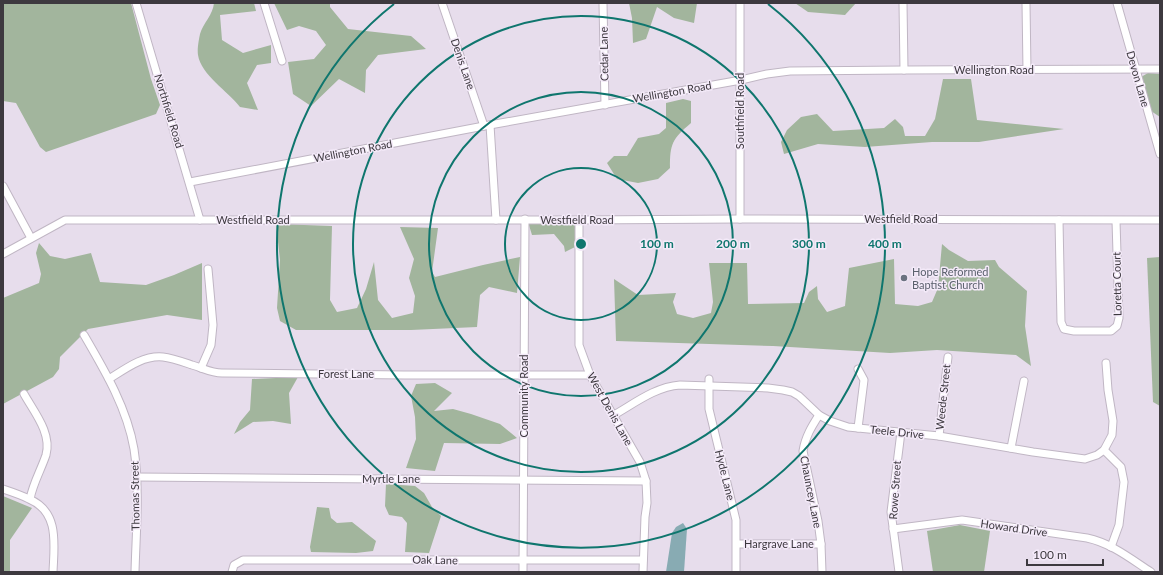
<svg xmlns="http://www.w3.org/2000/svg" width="1163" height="575" viewBox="0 0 1163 575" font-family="Lato,sans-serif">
<rect width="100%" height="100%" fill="#e7ddec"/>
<g fill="#a2b59d">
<path d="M3 3H131L151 79 160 105 156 114 46 152 40 147 16 103 3 101Z"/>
<path d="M214 3H254L256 11 220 15 222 40 243 53 271 45V63L257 65 247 83 258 110 240 107C228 91 201 75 198 55 197 49 199 39 200 34 203 23 213 15 214 3Z"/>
<path d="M274 3H330V7L348 29 411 36 426 49 378 55 366 70 365 93 339 79 311 106 293 94 288 62 314 59 326 45 316 31 299 26 287 30Z"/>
<path d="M629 3H697L694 23 674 18 657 7 646 39 633 43 632 18Z"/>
<path d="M795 3H856L845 15 808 12Z"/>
<path d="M1148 73 1160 74V117L1151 111 1141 77Z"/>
<path d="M943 79H971L977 120 1064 129 979 142H932L865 147 818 144 784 154 781 142 787 130 801 117 817 114 833 131 884 128 895 119 903 127 905 136H925L935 119Z"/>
<path d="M683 99 691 101V123C672 139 670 144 670 168L658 179 638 183 617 179 607 163 614 156H627L638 138 659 134 666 128V103Z"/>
<path d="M528 222 575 223V247L565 252 564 246 554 234 532 235Z"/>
<path d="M276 224 332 226 330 300 337 312 357 308 366 289 374 262 378 300 392 318 413 313 415 296 409 278 414 259 400 227 438 228 432 272 435 277 483 265 520 257 517 293 489 287 480 295 477 327 411 330H296L280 321 277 308 280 260Z"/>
<path d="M39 243 50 256 65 259 91 253 100 282 146 285 174 275 202 263V320L167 315 88 329 60 357 59 369 53 377 3 404V298L39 283 41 274 36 253Z"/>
<path d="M942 244 949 250 968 261 995 260 999 267 1027 291 1025 326 1031 366 1016 355 937 350 890 353 773 346 616 341 614 279 638 295 676 293 673 302 677 314 693 318 711 313 713 302 709 263H747L748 304 804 303 809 292 817 286 818 299 827 312 845 306 849 268 894 259 895 304 918 306 932 302 938 288Z"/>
<path d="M1160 257V406L1153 402 1147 258Z"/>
<path d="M298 377 289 393 291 424 273 421 253 422 234 434 240 422 250 410 252 379Z"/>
<path d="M435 383 452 393 434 411 453 409 471 414 500 424 517 438 500 444 444 443 435 471 406 468 416 439 415 417 411 396 416 384Z"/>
<path d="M386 484 415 486 424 493 432 507 441 516 429 553 405 552 407 523 402 517 389 515 385 506Z"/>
<path d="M3 496 32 508 10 540V572H3Z"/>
<path d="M317 507 329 508 331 518 337 523 352 522 376 541 373 551 356 553 311 552 310 547Z"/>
<path d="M960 525 990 531 984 572H933L927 531Z"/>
</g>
<path fill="#88abb3" d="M683 523 687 529 684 572H666L672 533 676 527Z"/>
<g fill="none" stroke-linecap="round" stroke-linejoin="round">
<g stroke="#c0b6c4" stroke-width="9">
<g id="minor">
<path d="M136 3 200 220"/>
<path d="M264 3 282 61"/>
<path d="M442 3 484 126"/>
<path d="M603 3 605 105"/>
<path d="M903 3 904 70"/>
<path d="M1026 3 1027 70"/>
<path d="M1117 3 1160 154"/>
<path d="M490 125 496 220"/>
<path d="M190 182 484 126 741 80 767 74 790 71 904 70 1160 69"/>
<path d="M3 186 31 238"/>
<path d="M740 219V3"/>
<path d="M579 220V345L590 375 640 462 646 481 647 503 645 517 643 572"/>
<path d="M1059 220 1061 322 1064 329 1074 331H1111L1117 326 1119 318 1116 221"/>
<path d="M3 254 65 220H579L740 219 1160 220"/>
<path d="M84 335C105 371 127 408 134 449 140 488 136 533 135 572"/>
<path d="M201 368 211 345 213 325 208 269"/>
<path d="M109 379C125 369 143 355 163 357 172 358 183 362 192 365 203 368 211 373 222 373L404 375H590"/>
<path d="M709 379V409L736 520V572"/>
<path d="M24 394C34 412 52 433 46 455 41 470 33 483 30 499"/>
<path d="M614 415C635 403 655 387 680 385L768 388 783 390 792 392 799 396 819 415 830 421 848 427 939 436 1033 452 1085 459 1097 455 1104 450 1112 435 1113 421 1108 390 1106 363"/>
<path d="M819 415C812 426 805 437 803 451L818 521 821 544 822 572"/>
<path d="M858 428 864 380 858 369"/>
<path d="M939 436 948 357"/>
<path d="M1011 448 1024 381"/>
<path d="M1104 450 1121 467 1124 482 1119 525 1111 547"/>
<path d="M137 477 646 481"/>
<path d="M3 489C12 492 21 495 29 499 60 512 54 545 53 572"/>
<path d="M893 529 962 520 1087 538C1111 543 1131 559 1151 572"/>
<path d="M737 544H821"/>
<path d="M232 572 234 565 243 560H643"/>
<path d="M523 572 525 219"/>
<path d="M899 572 891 512 901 432"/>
</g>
</g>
<use href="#minor" stroke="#fff" stroke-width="7"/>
</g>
<g fill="none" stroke="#0f766e" stroke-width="2">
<circle cx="581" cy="244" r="76"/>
<circle cx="581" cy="244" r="152"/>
<circle cx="581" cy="244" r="228"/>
<path d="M768 4A304 304 0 1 1 394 4"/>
</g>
<circle fill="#6b7280" stroke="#f4eaf9" stroke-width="1.5" cx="904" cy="278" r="4"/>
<g text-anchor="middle" stroke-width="3" stroke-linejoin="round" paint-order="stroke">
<g font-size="11" fill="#3d393f" stroke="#f4eaf9">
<text transform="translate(604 54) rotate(-91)" y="4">Cedar Lane</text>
<text transform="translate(463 64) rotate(71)" y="4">Denis Lane</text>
<text x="994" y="74">Wellington Road</text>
<text transform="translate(1138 79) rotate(74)" y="4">Devon Lane</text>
<text transform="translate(672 92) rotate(-10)" y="4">Wellington Road</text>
<text transform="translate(169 111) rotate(73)" y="4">Northfield Road</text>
<text transform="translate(740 111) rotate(-90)" y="4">Southfield Road</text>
<text transform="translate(353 151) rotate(-11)" y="4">Wellington Road</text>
<text x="901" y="223">Westfield Road</text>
<text x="253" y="224">Westfield Road</text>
<text x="577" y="224">Westfield Road</text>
<text transform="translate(1117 284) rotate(-91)" y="4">Loretta Court</text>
<text x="346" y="378">Forest Lane</text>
<text transform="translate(524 396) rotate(-90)" y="4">Community Road</text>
<text transform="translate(943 397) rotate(-84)" y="4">Weede Street</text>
<text transform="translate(610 409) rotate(61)" y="4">West Denis Lane</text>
<text transform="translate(897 432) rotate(6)" y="4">Teele Drive</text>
<text transform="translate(725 475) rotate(76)" y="4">Hyde Lane</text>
<text x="391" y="483">Myrtle Lane</text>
<text transform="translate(895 490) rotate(-86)" y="4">Rowe Street</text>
<text transform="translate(811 492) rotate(79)" y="4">Chauncey Lane</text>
<text transform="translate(135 496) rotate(-91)" y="4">Thomas Street</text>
<text transform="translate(1014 528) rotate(8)" y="4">Howard Drive</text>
<text x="779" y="548">Hargrave Lane</text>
<text transform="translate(435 560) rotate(1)" y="4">Oak Lane</text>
</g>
<g font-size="11" fill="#5b616d" stroke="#f4eaf9" text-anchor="start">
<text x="912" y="276">Hope Reformed<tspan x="912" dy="13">Baptist Church</tspan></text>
</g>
</g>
<circle cx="581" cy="244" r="6" fill="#0f766e" stroke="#f4eaf9" stroke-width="2"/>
<g font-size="12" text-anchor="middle" font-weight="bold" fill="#0f766e" stroke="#f4eaf9" stroke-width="3" stroke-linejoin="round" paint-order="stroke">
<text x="657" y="248">100 m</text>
<text x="733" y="248">200 m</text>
<text x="809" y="248">300 m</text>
<text x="885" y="248">400 m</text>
</g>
<rect width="1163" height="575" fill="none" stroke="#3d393f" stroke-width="8"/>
<path d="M1027 559v6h76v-6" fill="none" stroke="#3d393f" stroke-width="2"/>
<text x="1033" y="559" font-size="12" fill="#3d393f" stroke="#f4eaf9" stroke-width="3" paint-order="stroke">100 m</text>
</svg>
